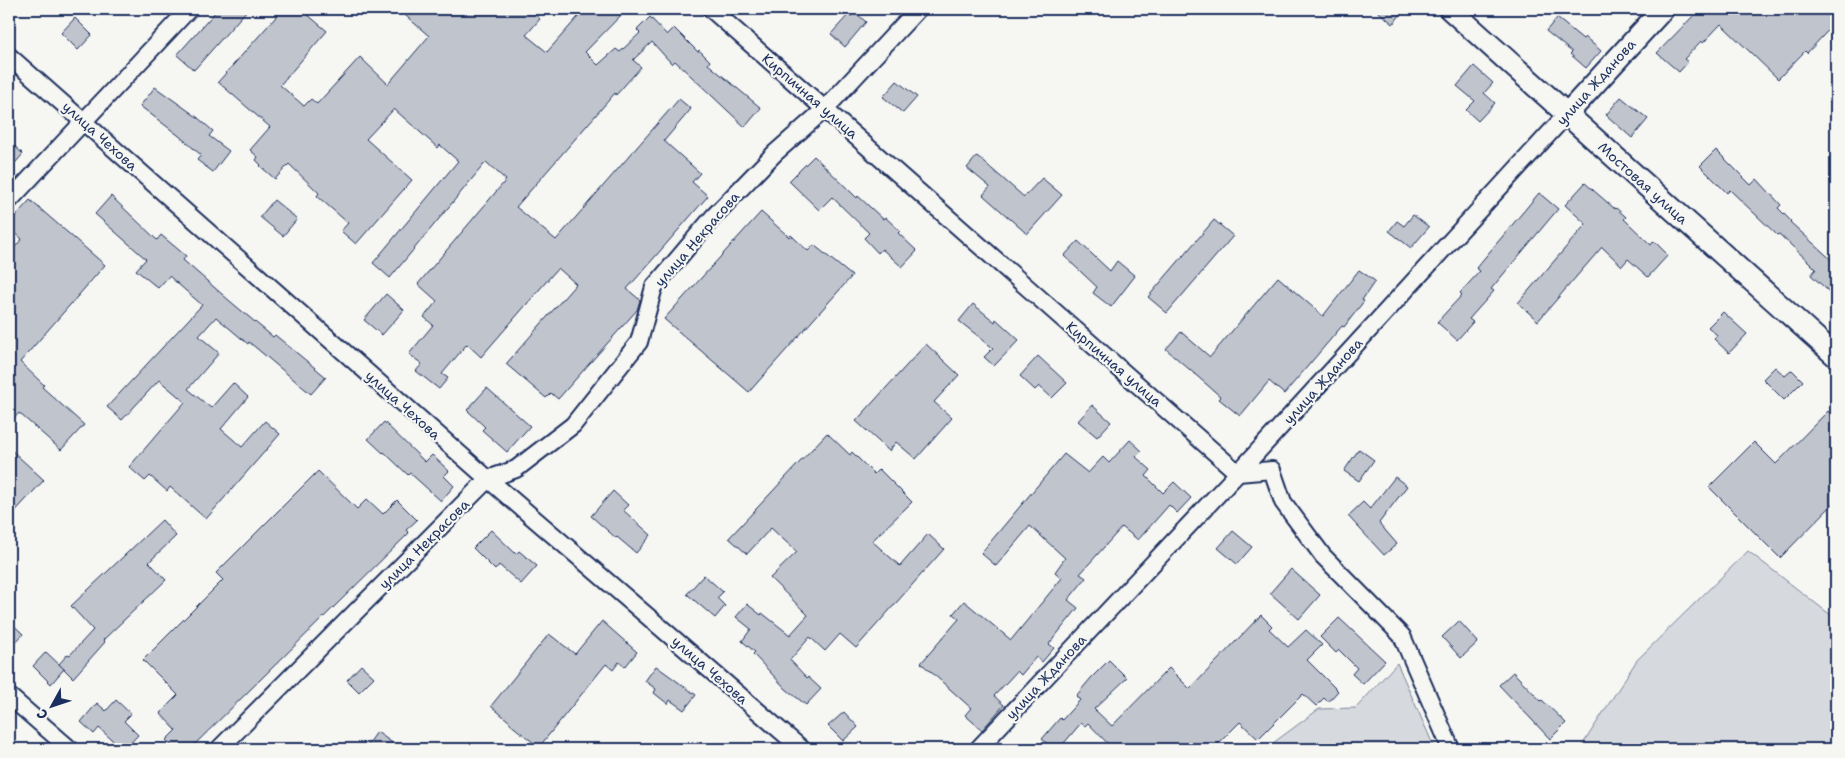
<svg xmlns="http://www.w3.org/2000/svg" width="1845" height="758" viewBox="0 0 1845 758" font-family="'Shantell Sans',sans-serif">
<rect width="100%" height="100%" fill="#f6f6f2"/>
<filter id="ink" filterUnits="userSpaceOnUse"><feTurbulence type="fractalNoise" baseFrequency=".02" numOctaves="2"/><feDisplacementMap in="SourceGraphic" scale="10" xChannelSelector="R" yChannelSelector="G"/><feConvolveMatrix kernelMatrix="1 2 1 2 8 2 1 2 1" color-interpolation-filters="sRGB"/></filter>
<g filter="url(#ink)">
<g fill="#d6d9dd" stroke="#78849e">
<path d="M1748 551 1836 619V749H1577L1581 747 1637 660Z"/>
<path d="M1397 663 1435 749H1265L1319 709 1356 708Z"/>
</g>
<g fill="#c0c4cd" stroke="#1b2f5e">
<path d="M218 9H248L194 70 177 55Z"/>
<path d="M283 9H301L327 31 280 85 304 106 311 99 317 104 360 57 388 84 429 36 398 9H529L540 19 526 35 547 52 585 9H627L585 52 598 65 616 49 620 52 640 33 637 30 650 17 667 35 674 28 698 52 699 50 710 61 708 64 761 108 745 127 675 61 672 64 652 42 633 60 641 67 616 95 615 93 516 207 556 240 679 99 691 109 664 141 700 173 692 182 708 196 627 289 640 300 637 310 558 399 551 393 546 398 506 364 576 284 558 268 481 357 467 344 442 374 448 378 439 389 416 371 422 364 409 354 433 325 424 317 437 301 418 284 506 180 486 162 390 278 373 263 458 161 440 145 438 148 394 109 366 139 412 180 356 244 341 231 348 223 317 196 319 193 289 164 275 179 260 166 261 165 256 160 258 157 250 150 270 127 218 82Z"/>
<path d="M1375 9H1405L1393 24Z"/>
<path d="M1700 9H1821L1835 23 1807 53 1805 51 1778 79 1721 24 1703 43 1701 41 1684 59 1688 62 1679 72 1657 53Z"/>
<path d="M855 12 866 22 845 47 831 34 849 14 851 16Z"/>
<path d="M75 18 92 35 78 50 61 33Z"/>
<path d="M1557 18 1583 39 1585 37 1601 51 1586 68 1570 54 1572 52 1546 31Z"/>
<path d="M1474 66 1493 83 1484 93 1495 103 1478 121 1466 110 1475 101 1457 86Z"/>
<path d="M897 81 917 97 903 113 883 97Z"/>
<path d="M155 87 197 117 213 131 209 136 229 151 213 172 197 160 201 155 178 135 140 106Z"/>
<path d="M1621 97 1648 119 1632 138 1606 115Z"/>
<path d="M9 141 23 154 9 170Z"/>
<path d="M1716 150 1751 185 1757 179 1781 205 1778 208 1791 221 1790 222 1836 264V298L1811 275 1816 269 1808 261 1779 234 1777 235 1730 190 1727 193 1700 166Z"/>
<path d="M814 156 857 198 858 196 883 219 885 217 900 231 898 233 917 251 902 267 882 249 878 253 864 238 869 233 832 197 819 210 789 181Z"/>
<path d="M977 156 1024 197 1042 178 1062 195 1027 234 983 195 990 187 967 168Z"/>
<path d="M1585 183 1615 209 1616 208 1626 217 1624 219 1651 245 1654 241 1668 255 1648 277 1628 259 1622 266 1602 247 1538 321 1518 303 1586 224 1565 205Z"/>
<path d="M1539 193 1558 209 1491 289 1494 291 1469 319 1473 322 1457 340 1437 322 1462 295 1460 293 1480 271 1476 268Z"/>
<path d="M111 196 157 240 161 235 186 256 183 260 231 302 273 337 275 335 326 377 311 394 249 342 248 344 216 317 199 336 219 353 188 389 211 408 233 383 248 397 221 429 242 447 265 421 280 434 206 519 170 487 167 491 150 476 145 481 129 467 185 402 159 380 122 420 107 407 202 305 169 276 158 288 136 270 146 259 95 214Z"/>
<path d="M30 200 105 265 20 362 44 385 42 387 84 425 61 450 19 413 9 424V254L22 239 9 227V223Z"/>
<path d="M274 200 297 219 283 236 260 217Z"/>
<path d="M761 212 789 237 791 235 808 251 814 245 852 276 749 392 664 319Z"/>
<path d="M1413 215 1429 227 1411 248 1389 231 1397 221 1404 226Z"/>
<path d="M1214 220 1233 236 1167 313 1148 297Z"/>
<path d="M1078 241 1110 271 1117 261 1135 276 1111 307 1093 293 1097 287 1064 256Z"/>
<path d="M1359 270 1375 281 1362 300 1364 301 1344 327 1342 326 1284 394 1269 381 1240 416 1219 399 1221 397 1166 349 1181 332 1210 357 1278 277 1323 316Z"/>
<path d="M386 294 404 310 382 335 364 320Z"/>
<path d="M973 304 995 322 996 319 1019 340 994 366 984 357 993 348 959 321Z"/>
<path d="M1723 312 1747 334 1729 353 1714 339 1717 335 1708 327Z"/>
<path d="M926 344 959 375 934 402 952 418 916 459 896 442 889 451 856 421Z"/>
<path d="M1038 356 1067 383 1052 398 1039 386 1035 390 1020 376Z"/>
<path d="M1775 367 1785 376 1792 370 1803 381 1784 400 1763 379Z"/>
<path d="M487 388 530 426 507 452 482 430 485 427 467 410Z"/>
<path d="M1092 405 1111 422 1097 437 1078 421Z"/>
<path d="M1828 411 1836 419V501L1780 558 1709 487 1754 442 1776 464Z"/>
<path d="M384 422 425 462 432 455 449 471 444 476 454 486 441 501 410 473 408 475 384 452 383 453 368 439Z"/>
<path d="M827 433 850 455 852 452 874 474 879 469 912 502 872 541 900 566 928 534 944 549 856 648 840 634 825 651 810 637 790 660 807 678 808 677 821 689 806 705 786 689 753 654 755 652 742 641 751 629 736 617 747 604 761 615 762 613 790 635 808 615 770 578 797 552 771 528 747 554 729 538Z"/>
<path d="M1130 440 1142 451 1136 457 1151 470 1146 476 1163 493 1174 482 1191 498 1177 513 1169 505 1138 540 1122 527 1080 574 1086 578 1068 600 1078 608 1049 644 1054 648 1042 662 1036 657 1021 675 1017 671 994 696 1004 705 982 730 965 715 971 708 921 663 959 619 953 614 964 601 1011 640 1062 578 1055 572 1065 558 1030 526 996 566 981 553 1064 454 1088 473 1103 457 1109 463Z"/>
<path d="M9 448 44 480 9 518Z"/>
<path d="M1359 449 1374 460 1359 481 1344 471Z"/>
<path d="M318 471 357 509 367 499 383 514 397 500 417 520 406 530 409 533 190 749H175L166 740 176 730 160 713 178 695 143 660 223 580 216 573Z"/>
<path d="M1395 477 1407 486 1379 523 1397 544 1384 555 1348 516 1363 502 1370 509Z"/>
<path d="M613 491 628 505 623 510 651 535 636 553 617 537 616 538 591 516Z"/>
<path d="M162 520 176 536 149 562 166 580 103 640 105 642 73 678 59 664 68 654 70 655 93 630 71 606Z"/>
<path d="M491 530 516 554 519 551 537 566 521 584 499 565 495 570 473 548Z"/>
<path d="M1233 531 1252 547 1237 564 1218 548Z"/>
<path d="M1291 569 1320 595 1299 619 1270 593Z"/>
<path d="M704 575 723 592 717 598 725 606 715 618 687 594Z"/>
<path d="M1261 615 1272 626 1269 629 1288 647 1306 630 1322 645 1307 660 1338 691 1328 702 1324 698 1316 706 1303 694 1258 739 1240 722 1213 749H1113L1088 723 1085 726 1081 723 1059 749H1054L1042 739 1060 718 1062 720 1080 700 1076 696 1091 678 1109 660 1127 678 1094 709 1112 726 1169 668 1190 689Z"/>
<path d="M1339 618 1385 661 1363 684 1352 674 1357 668 1339 650 1336 653 1320 637Z"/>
<path d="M9 621 23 634 9 650Z"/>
<path d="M602 621 637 652 625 667 619 662 613 670 606 664 539 747 510 724V722L491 706 549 634 575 654Z"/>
<path d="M1459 621 1478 642 1461 658 1442 637Z"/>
<path d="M46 652 64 669 51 684 33 666Z"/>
<path d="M361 665 374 677 359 692 347 680Z"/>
<path d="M656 666 696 695 684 710 670 700 668 704 654 693 656 689 645 681Z"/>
<path d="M1513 672 1541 701 1542 700 1566 723 1550 739 1499 685Z"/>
<path d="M116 700 131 714 124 721 138 735 125 749H122L99 728 94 734 81 722 97 703 106 711Z"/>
<path d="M844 712 858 727 843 741 828 726Z"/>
<path d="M377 732 401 749H365Z"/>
</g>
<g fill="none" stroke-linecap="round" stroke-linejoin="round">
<g stroke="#1b2f5e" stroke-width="20">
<g id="minor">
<path d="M711 9 1238 473 1272 470 1283 502 1323 556 1402 636 1451 749"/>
<path d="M9 56 488 479 802 749"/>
<path d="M9 201 189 9"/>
<path d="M9 696 70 749"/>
<path d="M219 749 488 479 516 469 573 425 639 342 654 287 714 216 775 153 825 109 918 9"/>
<path d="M978 749 1238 473 1567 114"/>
</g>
</g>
<g stroke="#1b2f5e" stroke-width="25">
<g id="tertiary">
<path d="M1450 9 1836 356"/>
<path d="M1567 114 1663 9"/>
</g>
</g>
<use href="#minor" stroke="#f6f6f2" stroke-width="16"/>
<use href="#tertiary" stroke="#f6f6f2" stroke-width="21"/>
</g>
</g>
<g text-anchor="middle" stroke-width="4.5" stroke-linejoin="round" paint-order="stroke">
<g font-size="14" fill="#1b2f5e" stroke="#f6f6f2">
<text transform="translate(1596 82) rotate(-48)" y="5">улица Жданова</text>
<text transform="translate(810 96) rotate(41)" y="5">Кирпичная улица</text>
<text transform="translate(100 136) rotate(42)" y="5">улица Чехова</text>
<text transform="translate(1643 183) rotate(42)" y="5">Мостовая улица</text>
<text transform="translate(697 239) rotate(-49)" y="5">улица Некрасова</text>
<text transform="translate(1114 364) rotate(41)" y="5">Кирпичная улица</text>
<text transform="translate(1323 381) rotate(-48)" y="5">улица Жданова</text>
<text transform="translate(403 405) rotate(42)" y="5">улица Чехова</text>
<text transform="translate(424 544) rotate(-45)" y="5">улица Некрасова</text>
<text transform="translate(710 670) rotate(41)" y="5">улица Чехова</text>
<text transform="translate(1046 677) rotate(-47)" y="5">улица Жданова</text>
</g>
</g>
<rect width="1845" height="758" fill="none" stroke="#f6f6f2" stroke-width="30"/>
<rect x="15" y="15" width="1815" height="728" fill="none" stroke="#1b2f5e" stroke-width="2" filter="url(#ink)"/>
<g transform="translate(52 706) rotate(230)" stroke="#f6f6f2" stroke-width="4" paint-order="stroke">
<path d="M0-4L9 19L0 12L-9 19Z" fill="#1b2f5e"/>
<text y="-8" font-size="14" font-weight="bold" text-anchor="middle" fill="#1b2f5e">С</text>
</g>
</svg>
